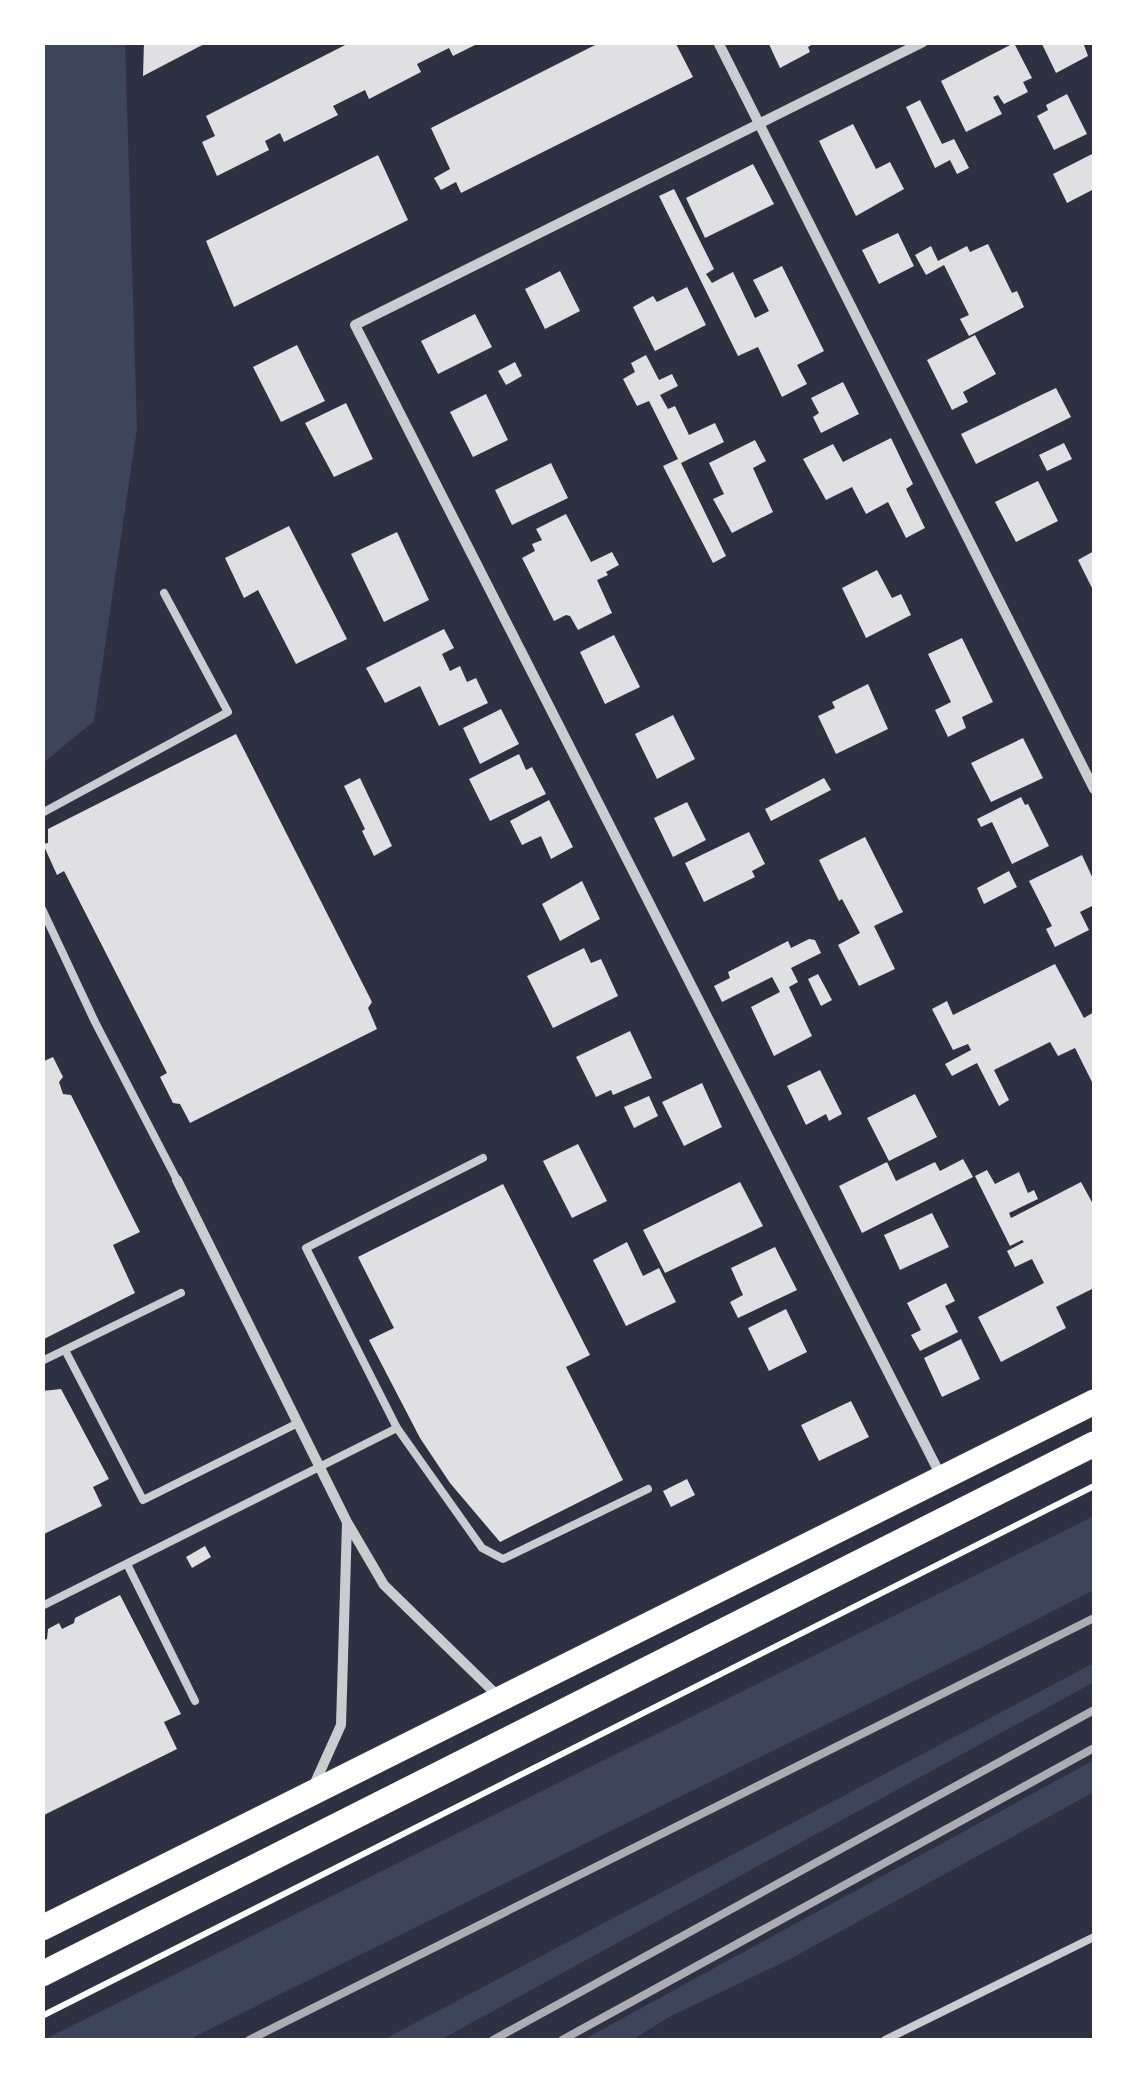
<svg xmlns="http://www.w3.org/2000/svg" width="1137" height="2083" viewBox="0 0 1137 2083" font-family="'Open Sans',sans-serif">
<rect width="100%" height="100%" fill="#2d3142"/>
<g fill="#3c4559">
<path d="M43 42 125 43 137 428 94 721 43 763Z"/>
<path d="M1094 1516V1590L981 1648 188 2040H43Z"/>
<path d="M1094 1663V1682L440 2040H383Z"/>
<path d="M1094 1760V1792L790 1959 669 2017 632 2040H583Z"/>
</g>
<g fill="#e0e0e3">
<path d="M144 42H208L143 76Z"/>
<path d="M351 42H481L453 56 449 48 417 64 421 72 369 99 365 90 333 106 338 115 284 142 280 133 265 141 269 150 217 176 202 142 215 136 206 116Z"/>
<path d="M601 42H675L693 77 461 193 456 182 441 190 434 178 450 169 431 128Z"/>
<path d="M768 42H816L808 47 810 52 780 68Z"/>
<path d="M1041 42H1089L1084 45 1088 56 1056 73Z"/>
<path d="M1014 43 1032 78 1023 82 1028 92 1004 104 998 95 993 97 1002 114 966 132 941 81Z"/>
<path d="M1067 94 1087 134 1054 150 1037 116 1048 110 1046 105Z"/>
<path d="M920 100 942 144 954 139 969 168 957 174 950 160 935 168 906 107Z"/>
<path d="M853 124 876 169 890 162 904 189 856 216 819 141Z"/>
<path d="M1094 153V189L1067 203 1053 174Z"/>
<path d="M378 155 408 220 234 307 206 241Z"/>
<path d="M753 164 774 204 705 238 686 198Z"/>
<path d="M674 189 714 269 706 274 712 283 733 272 755 318 769 311 753 280 782 266 824 351 797 365 807 384 782 397 758 347 738 356 659 196Z"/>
<path d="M898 233 914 266 879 284 862 250Z"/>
<path d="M988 244 1012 293 1017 291 1024 307 969 336 960 319 969 315 944 265 926 275 915 255 931 246 938 261 967 246 970 252Z"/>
<path d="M560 271 580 311 545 329 525 289Z"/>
<path d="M687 287 706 325 655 351 633 307 653 296 657 302Z"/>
<path d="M475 314 492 347 438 374 421 341Z"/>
<path d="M975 335 996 374 963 392 968 402 952 410 927 360Z"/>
<path d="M297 345 325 401 281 422 253 367Z"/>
<path d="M646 355 659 380 672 374 678 386 660 395 668 409 675 406 689 435 715 423 724 442 681 463 726 556 713 563 663 466 678 459 649 401 637 406 623 379 635 372 631 363Z"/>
<path d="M515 362 522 376 506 385 498 371Z"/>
<path d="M843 382 859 414 821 433 813 417 819 413 811 398Z"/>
<path d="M1056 388 1071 417 976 464 961 434Z"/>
<path d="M486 394 508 440 473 457 450 412Z"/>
<path d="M346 403 373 459 334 477 305 423Z"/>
<path d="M891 438 913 484 906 489 925 528 906 538 888 502 866 514 852 487 826 500 803 459 833 444 843 462Z"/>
<path d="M755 440 766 461 753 468 773 512 732 533 713 499 724 494 709 463Z"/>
<path d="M1064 443 1072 459 1047 471 1039 455Z"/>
<path d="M551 463 568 498 512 525 495 490Z"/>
<path d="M1038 481 1058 521 1016 542 995 502Z"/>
<path d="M566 514 591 562 612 552 619 565 606 572 608 575 597 580 612 613 578 630 570 616 566 615 554 621 522 558 535 551 532 544 542 540 536 529Z"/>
<path d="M289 526 347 639 296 664 258 590 244 598 225 558Z"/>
<path d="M397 532 429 600 384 622 351 554Z"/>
<path d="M1094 551V592L1078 560Z"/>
<path d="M877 570 892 598 901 594 911 615 866 638 842 588Z"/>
<path d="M444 629 454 648 442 654 450 671 460 666 467 682 476 678 488 703 439 726 420 686 385 703 366 668Z"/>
<path d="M614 635 640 687 605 704 580 652Z"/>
<path d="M962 638 993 702 962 717 966 728 948 737 935 710 951 702 928 654Z"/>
<path d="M868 684 888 729 836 754 818 716 835 708 832 702Z"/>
<path d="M501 709 519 744 480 764 463 728Z"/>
<path d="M673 715 695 759 657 779 635 734Z"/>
<path d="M236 734 372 1002 368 1008 377 1029 190 1123 180 1104 173 1103 160 1077 167 1073 64 871 57 875 43 844 48 843V829Z"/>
<path d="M1023 738 1043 778 991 802 971 763Z"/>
<path d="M519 754 526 770 532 767 546 794 490 821 469 779Z"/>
<path d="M360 778 392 846 374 856 362 831 365 829 344 786Z"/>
<path d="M824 778 831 790 771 821 765 809Z"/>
<path d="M1021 797 1025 805 1028 804 1049 846 1012 864 992 822 981 827 977 819Z"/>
<path d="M549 800 573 847 551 859 541 836 522 845 510 821Z"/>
<path d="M687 802 706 840 673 857 654 818Z"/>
<path d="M749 832 765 864 752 871 755 877 704 902 685 863Z"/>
<path d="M865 837 903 912 874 926 895 969 859 986 838 945 860 933 842 899 839 901 819 860Z"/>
<path d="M1082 855 1094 881V905L1080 912 1089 930 1055 947 1046 929 1052 926 1029 881Z"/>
<path d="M1009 871 1017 887 984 904 977 888Z"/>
<path d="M582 881 600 919 560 941 542 904Z"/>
<path d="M809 939 815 940 821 953 791 968 798 982 789 987 812 1036 774 1056 751 1007 780 992 772 977 722 1002 714 986 730 978 728 972 788 941 791 948Z"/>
<path d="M584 948 591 963 601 959 618 996 553 1028 527 976Z"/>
<path d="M1055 964 1084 1018 1094 1012V1086L1075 1048 1058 1056 1050 1042 994 1070 1009 1100 999 1106 977 1063 952 1076 945 1064 971 1050 968 1044 953 1050 932 1009 947 1001 953 1015Z"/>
<path d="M818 974 832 1000 821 1006 808 979Z"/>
<path d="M630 1031 652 1078 613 1095 611 1090 596 1097 576 1057Z"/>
<path d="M53 1057 63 1077 59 1082 63 1094 71 1095 140 1232 113 1245 135 1293 42 1340V1062Z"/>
<path d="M820 1070 842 1114 829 1121 826 1114 806 1125 787 1086Z"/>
<path d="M702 1083 722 1127 684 1146 662 1102Z"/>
<path d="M915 1094 937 1137 889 1161 867 1118Z"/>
<path d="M649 1096 658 1116 634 1128 624 1107Z"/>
<path d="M578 1144 607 1201 572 1218 543 1161Z"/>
<path d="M963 1159 973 1177 862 1233 839 1186 887 1162 896 1181 935 1162 940 1171Z"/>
<path d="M987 1170 995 1184 1019 1172 1028 1193 1034 1190 1038 1199 1009 1213 1011 1218 1081 1182 1093 1204 1094 1203V1288L1056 1307 1066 1328 1001 1362 978 1317 1044 1283 1032 1259 1015 1267 1007 1251 1024 1242 1022 1240 1010 1246 975 1176Z"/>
<path d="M740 1182 763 1226 665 1273 643 1230Z"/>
<path d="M503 1184 590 1355 566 1367 623 1480 500 1542 450 1483 420 1438 369 1340 394 1328 358 1257Z"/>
<path d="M932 1213 949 1247 900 1270 884 1235Z"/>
<path d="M627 1242 643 1276 659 1268 676 1302 626 1326 593 1260Z"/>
<path d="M775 1247 797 1290 738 1318 730 1302 743 1295 731 1268Z"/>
<path d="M946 1283 955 1301 945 1306 958 1332 920 1351 911 1335 921 1330 907 1303Z"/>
<path d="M786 1309 807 1352 769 1371 748 1328Z"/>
<path d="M961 1339 980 1379 942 1397 924 1358Z"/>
<path d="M61 1389 109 1479 93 1487 102 1506 42 1535V1391Z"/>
<path d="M851 1401 869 1437 819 1461 801 1425Z"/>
<path d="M687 1479 695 1495 671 1507 663 1491Z"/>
<path d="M205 1546 211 1557 192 1568 186 1557Z"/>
<path d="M120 1595 181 1714 164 1722 177 1749 42 1816V1641L47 1639 48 1629 59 1623 62 1629 74 1623 75 1618Z"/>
</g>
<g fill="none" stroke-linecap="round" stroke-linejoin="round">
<path stroke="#fff" stroke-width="6" d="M42 2016 1094 1486"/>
<g stroke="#caccd0" stroke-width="8">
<path d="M42 813 228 712 164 593"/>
<path d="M42 909 95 1022 177 1180"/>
<path d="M483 1158 306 1248 397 1428 482 1548 503 1559 648 1489"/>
<path d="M65 1350 143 1500 298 1423"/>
<path d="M42 1361 181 1293"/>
<path d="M127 1564 195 1701"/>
<path d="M42 1606 397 1428"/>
<path d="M885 2040 1094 1937"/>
</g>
<g stroke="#caccd0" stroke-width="10">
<path d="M718 42 1094 789"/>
<path d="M923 42 355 325 942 1478"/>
<path d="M177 1180 347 1522 384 1585 500 1698"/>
<path d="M314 1785 341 1725 347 1523"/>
</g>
<g stroke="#fff" stroke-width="25">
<path d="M42 1928 1094 1402"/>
<path d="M42 1974 1094 1444"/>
</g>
<g stroke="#abadb3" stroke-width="8">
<path d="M249 2040 1094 1618"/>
<path d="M493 2040 1094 1710"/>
<path d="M562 2040 1094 1748"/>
</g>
</g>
<rect width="1137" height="2083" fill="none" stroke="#ffffff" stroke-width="90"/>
</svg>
